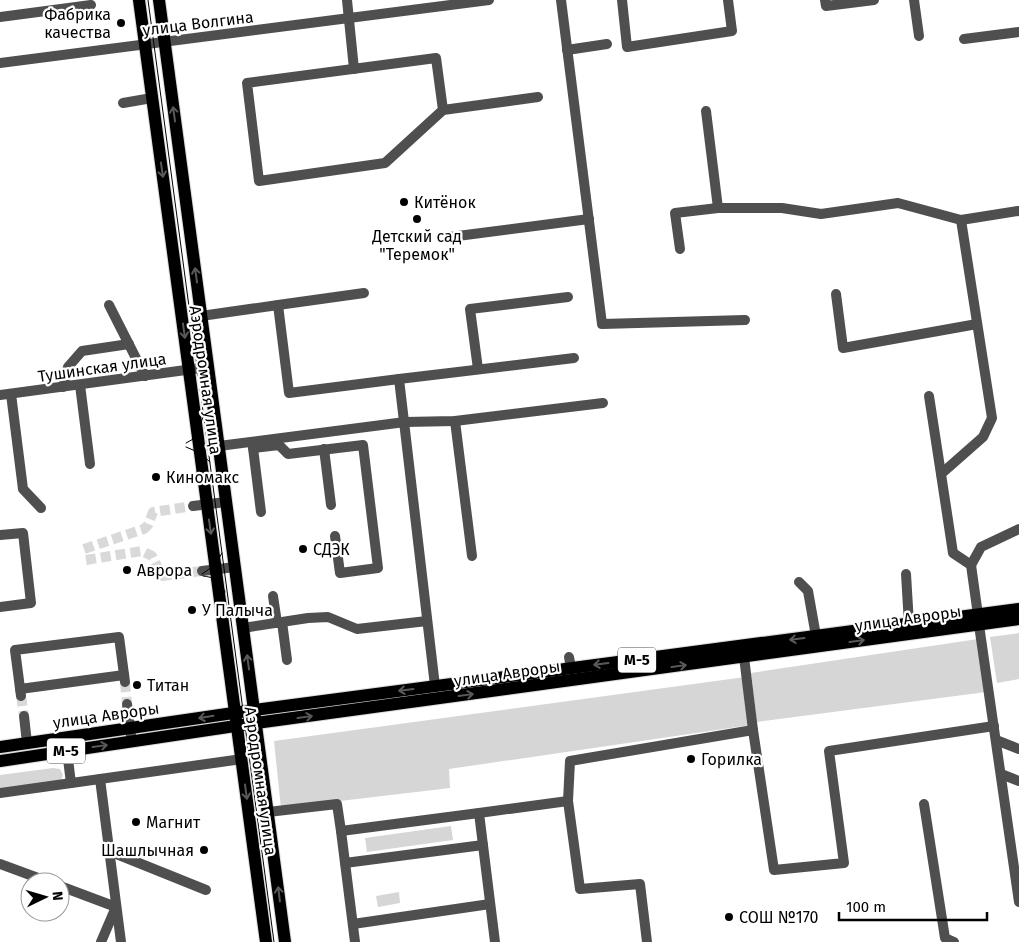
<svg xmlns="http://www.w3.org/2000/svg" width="1019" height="942" viewBox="0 0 1019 942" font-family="'Fira Sans',sans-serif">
<rect width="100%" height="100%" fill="#fff"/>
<g fill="#d6d6d6">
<path d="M1019 633V679L997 683 990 637Z"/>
<path d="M978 639 986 692 757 722 751 673Z"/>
<path d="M745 677 751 725 449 769 450 788 281 808 274 741Z"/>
<path d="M53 768 60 769 63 775 61 781 0 792V775Z"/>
<path d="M451 826 453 840 367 852 365 838Z"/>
<path d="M399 892 400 903 378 907 376 896Z"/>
</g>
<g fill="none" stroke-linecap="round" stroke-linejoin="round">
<g stroke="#d9d9d9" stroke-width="10" stroke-dasharray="10 5" stroke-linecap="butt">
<path d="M84 549 144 529 148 525 153 512 193 506"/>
<path d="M86 560 142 551 152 556 162 576 202 571"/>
<path d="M125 682 127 704"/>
<path d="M21 696 24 716"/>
</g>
<g stroke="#dbdbdb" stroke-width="14">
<g id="major">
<path d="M139 0 266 942"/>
<path d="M159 0 285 942"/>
<path d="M0 747 254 710 1019 609"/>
<path d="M0 761 256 723 1019 619"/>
</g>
</g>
<g stroke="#4f4f4f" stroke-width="10">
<path d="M347 0 354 69"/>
<path d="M561 0 602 324 745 320"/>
<path d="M622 0 627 47 732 31 728 0"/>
<path d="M825 0 826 6 874 0"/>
<path d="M914 0 919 36"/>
<path d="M0 17 91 5"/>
<path d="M964 39 1019 32"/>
<path d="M567 50 607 44"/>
<path d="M436 58 443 110 385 163 259 181 247 83Z"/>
<path d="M0 63 489 0"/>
<path d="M123 103 152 98"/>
<path d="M443 110 538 97"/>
<path d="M706 111 718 208H782L821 214 898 203 961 220"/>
<path d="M450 237 589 219"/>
<path d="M680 249 675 213 718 208"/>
<path d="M836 294 843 348 977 324"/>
<path d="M109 305 145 376"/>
<path d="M278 305 364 293"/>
<path d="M201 316 278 305 289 393 399 379"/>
<path d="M478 369 470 309 568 297"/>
<path d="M80 385 90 464"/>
<path d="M63 387 68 367 82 351 129 344"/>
<path d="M11 394 23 489 41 508"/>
<path d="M0 395 208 367"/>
<path d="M929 396 941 474"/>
<path d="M455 421 472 556"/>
<path d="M252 442 253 448 279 445 288 454 363 445 378 568 340 573 335 536"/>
<path d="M219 446 405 422 455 421 603 403"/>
<path d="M253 448 261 512"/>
<path d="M324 449 331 505"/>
<path d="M193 506 226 502"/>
<path d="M0 535 23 533 31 603 0 607"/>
<path d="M971 565 981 547 1019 529"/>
<path d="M202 571 235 567"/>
<path d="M906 574 909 624"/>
<path d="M799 582 808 591 816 636"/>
<path d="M273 596 277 623"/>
<path d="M978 615 971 565 953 553 941 474 983 437 992 418 961 220 1018 211"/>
<path d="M282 622 287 660"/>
<path d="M979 625 1019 902"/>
<path d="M243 628 308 618 328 617 357 629 427 621"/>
<path d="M569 657 571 668"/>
<path d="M744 657 753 730"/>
<path d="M435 686 399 379 574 358"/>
<path d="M20 689 124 675"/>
<path d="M21 696 15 650 119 637 125 682"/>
<path d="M127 704 131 735"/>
<path d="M24 716 27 743"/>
<path d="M996 740 1019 749"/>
<path d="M67 751 71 783"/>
<path d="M1001 774 1019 781"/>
<path d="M100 779 121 942"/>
<path d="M0 793 242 759"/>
<path d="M924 804 945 938 954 942"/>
<path d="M268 812 337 804 341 831 479 813"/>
<path d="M341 831 355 942"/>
<path d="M109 851 206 890"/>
<path d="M345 863 483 845"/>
<path d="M0 864 49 882"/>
<path d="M60 886 116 907 101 942"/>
<path d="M353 924 490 904"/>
<path d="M495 942 479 813 568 801"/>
<path d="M647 942 640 884 580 889 568 801 570 761 753 730 774 870 844 863 829 751 994 726"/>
</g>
<use href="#major" stroke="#000" stroke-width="12"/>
<g stroke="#000" stroke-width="1">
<path d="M148 0 274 942"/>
<path d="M186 443 195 438 203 417"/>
<path d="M186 447 200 453 210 462"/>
<path d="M202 574 215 565 222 553"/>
<path d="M203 576C214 577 221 581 225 592"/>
</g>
</g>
<defs><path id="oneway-shaft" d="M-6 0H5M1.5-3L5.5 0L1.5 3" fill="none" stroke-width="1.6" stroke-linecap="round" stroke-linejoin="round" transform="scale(1.25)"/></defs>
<g stroke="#595959">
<use href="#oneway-shaft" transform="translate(174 114) rotate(-98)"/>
<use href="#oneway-shaft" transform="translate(162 170) rotate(82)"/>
<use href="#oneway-shaft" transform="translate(196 275) rotate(-98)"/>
<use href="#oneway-shaft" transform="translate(184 331) rotate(82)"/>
<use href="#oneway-shaft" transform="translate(210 527) rotate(82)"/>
<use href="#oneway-shaft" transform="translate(797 639) rotate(173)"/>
<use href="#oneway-shaft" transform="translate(857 641) rotate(-8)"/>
<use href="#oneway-shaft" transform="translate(248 662) rotate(-98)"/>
<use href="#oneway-shaft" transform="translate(601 664) rotate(173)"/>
<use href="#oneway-shaft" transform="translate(679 666) rotate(-8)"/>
<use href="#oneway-shaft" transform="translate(406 690) rotate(173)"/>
<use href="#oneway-shaft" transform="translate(466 695) rotate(-8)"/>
<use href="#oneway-shaft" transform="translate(206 717) rotate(171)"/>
<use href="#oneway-shaft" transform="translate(305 717) rotate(-8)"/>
<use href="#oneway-shaft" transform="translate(100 746) rotate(-8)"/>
<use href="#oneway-shaft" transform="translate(246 792) rotate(82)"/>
<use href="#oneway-shaft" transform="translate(279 894) rotate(-97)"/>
</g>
<g fill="#000" stroke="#fff" stroke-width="2">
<circle cx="121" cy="23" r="5"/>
<circle cx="404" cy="202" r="5"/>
<circle cx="417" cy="219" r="5"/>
<circle cx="156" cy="477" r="5"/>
<circle cx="303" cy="549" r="5"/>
<circle cx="127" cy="570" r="5"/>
<circle cx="192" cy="610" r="5"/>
<circle cx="137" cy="685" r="5"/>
<circle cx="691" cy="759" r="5"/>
<circle cx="136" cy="822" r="5"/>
<circle cx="204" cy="850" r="5"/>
<circle cx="729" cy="917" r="5"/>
</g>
<g text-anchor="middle" stroke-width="4.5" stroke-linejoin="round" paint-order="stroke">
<g fill="#fff" stroke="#4c4c4c" stroke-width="1">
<rect x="618" y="647.5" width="38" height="25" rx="4"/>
<rect x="47" y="738.5" width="38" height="25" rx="4"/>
</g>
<g font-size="15" font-weight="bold" fill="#000">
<text x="637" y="665">М-5</text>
<text x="66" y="756">М-5</text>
</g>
<g font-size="16" fill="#000" stroke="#fff" text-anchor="start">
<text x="111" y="20" text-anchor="end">Фабрика<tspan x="111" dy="18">качества</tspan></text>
<text x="414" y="208">Китёнок</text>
<text x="417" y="242" text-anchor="middle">Детский сад<tspan x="417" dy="18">"Теремок"</tspan></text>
<text x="166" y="483">Киномакс</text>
<text x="313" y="555">СДЭК</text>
<text x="137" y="576">Аврора</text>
<text x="202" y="616">У Палыча</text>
<text x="147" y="691">Титан</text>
<text x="701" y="765">Горилка</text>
<text x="146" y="828">Магнит</text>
<text x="194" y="856" text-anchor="end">Шашлычная</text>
<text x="739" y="923">СОШ №170</text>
</g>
<g font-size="16" fill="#000" stroke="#fff">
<text transform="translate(198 23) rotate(-7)" y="6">улица Волгина</text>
<text transform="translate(102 367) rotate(-8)" y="6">Тушинская улица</text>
<text transform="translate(206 380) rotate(82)" y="6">Аэродромная улица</text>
<text transform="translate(908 618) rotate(-8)" y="6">улица Авроры</text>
<text transform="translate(507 673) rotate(-8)" y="6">улица Авроры</text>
<text transform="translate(106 715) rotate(-8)" y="6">улица Авроры</text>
<text transform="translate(261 781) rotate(82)" y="6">Аэродромная улица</text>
</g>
</g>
<g transform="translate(45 897) rotate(85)"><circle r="24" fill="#ffffff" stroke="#999999"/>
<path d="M0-4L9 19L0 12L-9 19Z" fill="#000000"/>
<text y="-8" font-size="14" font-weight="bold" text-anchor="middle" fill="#000000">N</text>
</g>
<path d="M839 912v8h148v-8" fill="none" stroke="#000000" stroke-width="2.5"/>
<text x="846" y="912" font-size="15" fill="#000000" stroke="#ffffff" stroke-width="4" paint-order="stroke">100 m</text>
</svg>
